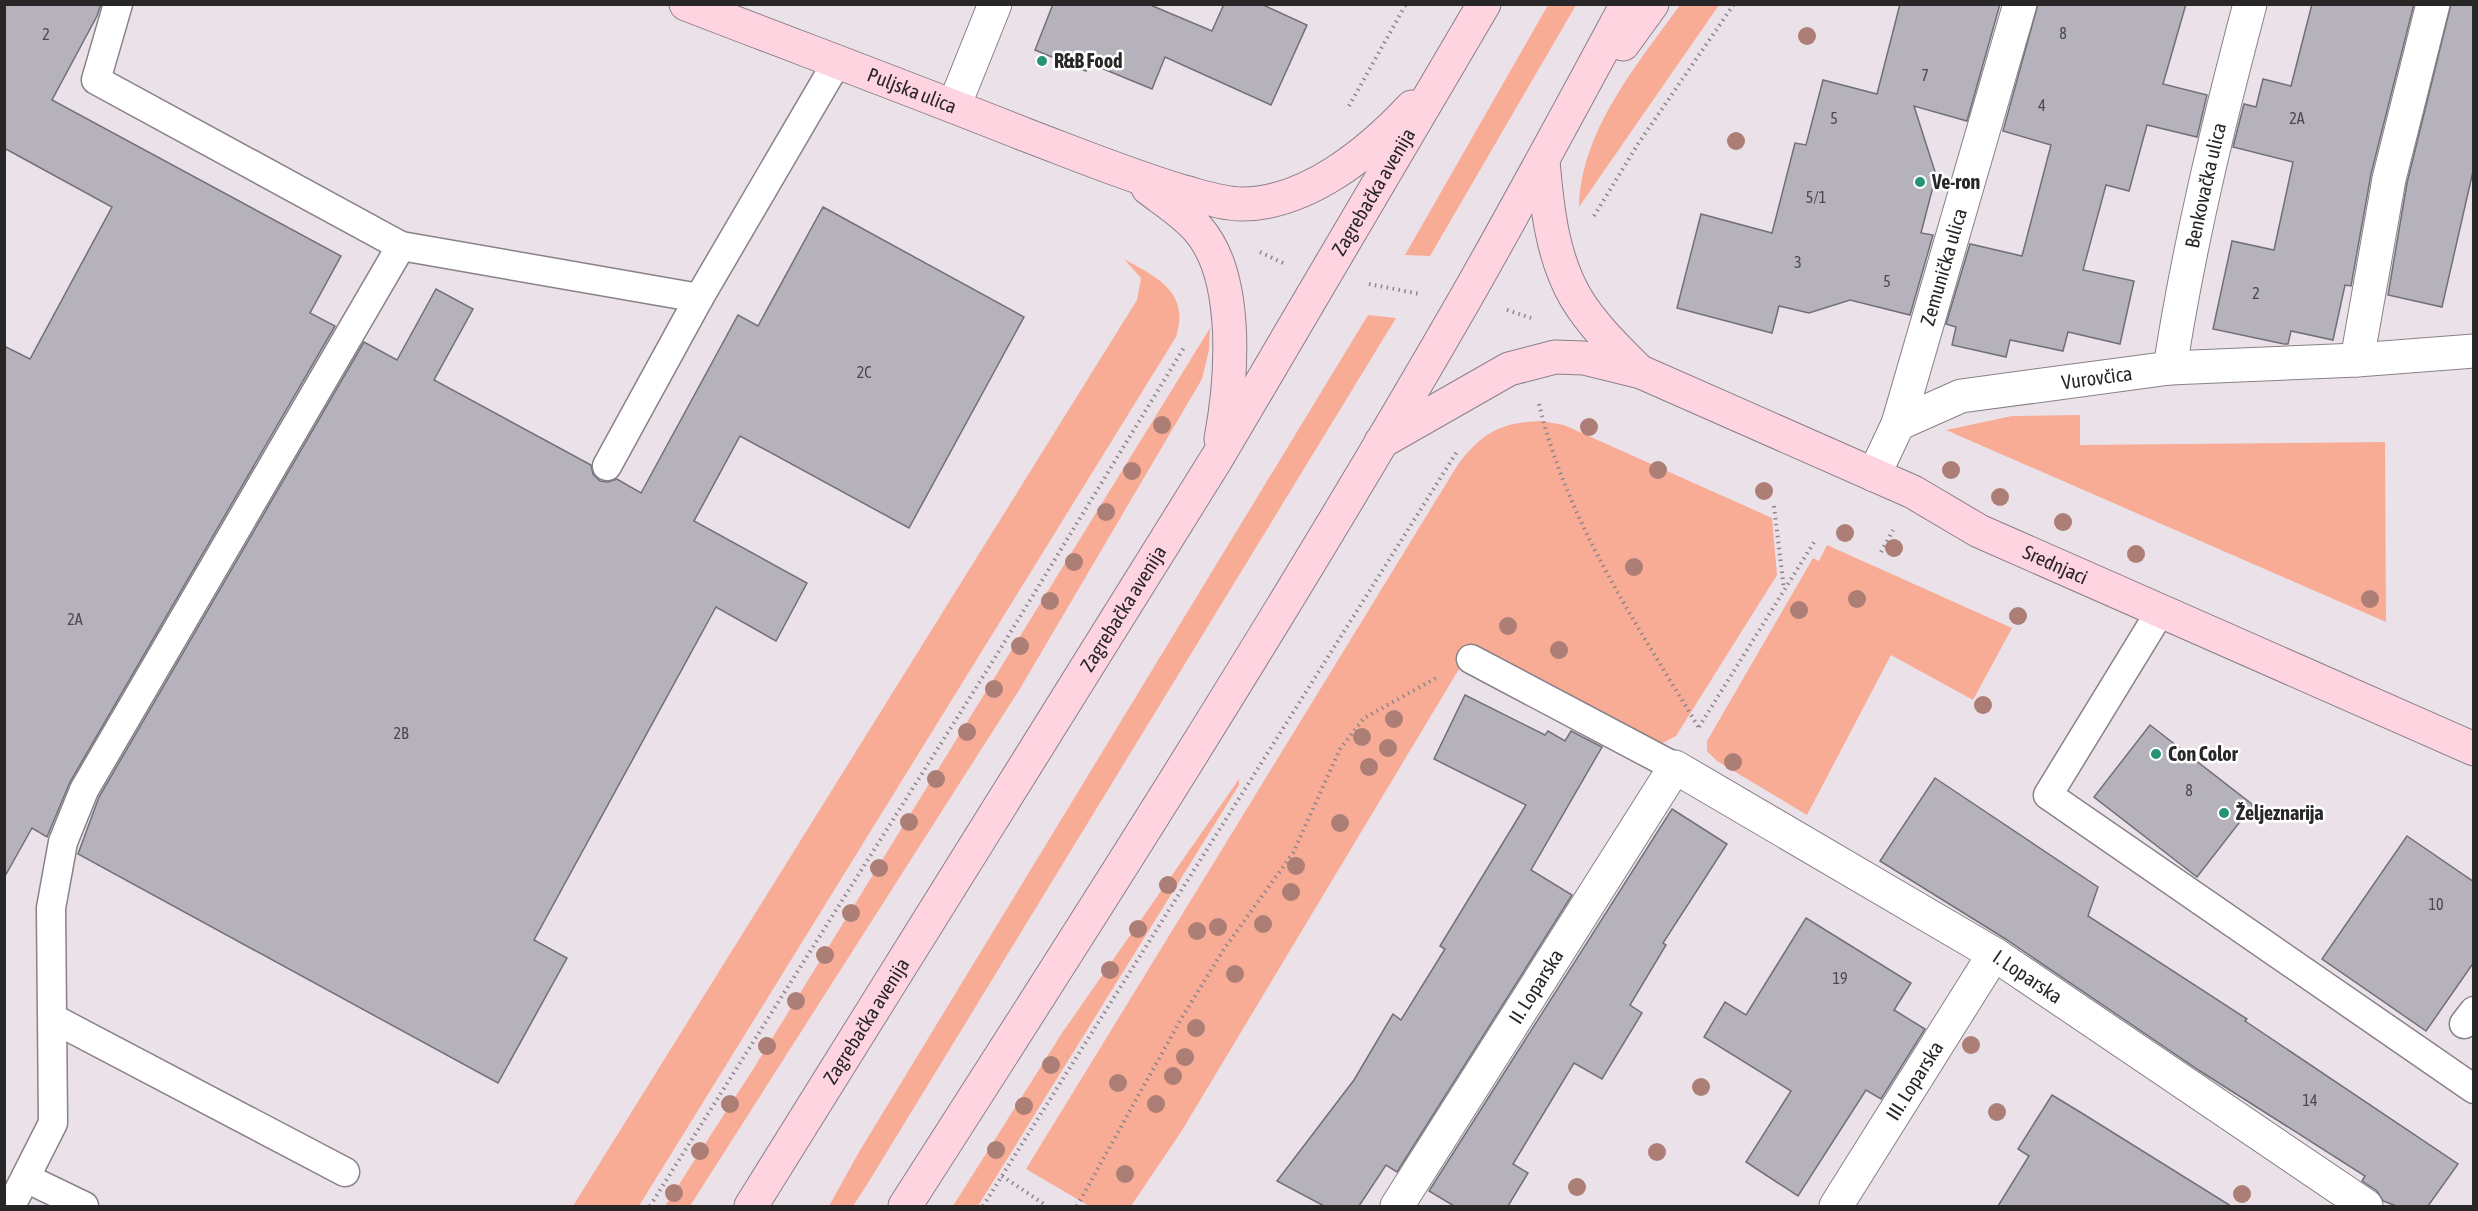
<svg xmlns="http://www.w3.org/2000/svg" width="2478" height="1211" viewBox="0 0 2478 1211" font-family="'Asap Condensed',sans-serif">
<rect width="100%" height="100%" fill="#ebe2e9"/>
<g fill="#f8ac96">
<path d="M1548 5H1576L1430 256 1405 255Z"/>
<path d="M1680 5H1719L1579 207C1581 130 1637 65 1680 5Z"/>
<path d="M1124 259C1158 278 1190 292 1176 337L639 1206H573L1137 300 1141 278Z"/>
<path d="M1368 315 1396 318 868 1183 853 1206H829L859 1152Z"/>
<path d="M1210 328 1209 350 1202 379 1021 687 690 1206H665L752 1071Z"/>
<path d="M2080 415V445L2385 442 2386 622 1946 430 2012 416Z"/>
<path d="M1541 421 1564 425 1772 518 1777 575 1676 736 1659 745 1647 744 1474 644 1181 1132 1131 1206H1089L1026 1169 1457 466C1481 433 1501 422 1541 421Z"/>
<path d="M1827 545 2012 628 1973 700 1891 655 1807 815 1717 761 1707 751V741L1813 558 1819 561Z"/>
<path d="M1239 779V785L978 1206H953L1062 1033Z"/>
</g>
<g fill="#b5b2bb" stroke="#716f78" stroke-width="1.5">
<path d="M4 4H101L97 16 52 100 341 256 310 313 335 326 70 782 47 837 32 828 4 878V346L30 359 112 207 4 148Z"/>
<path d="M1053 4H1148L1212 31 1224 4H1261L1307 25 1271 105 1165 57 1152 89 1089 63 1086 71 1035 50Z"/>
<path d="M1900 4H2000L1967 121 1914 106 1936 175 1921 233 1933 235 1910 315 1850 300 1809 313 1779 306 1772 333 1677 308 1701 214 1772 233 1795 143 1806 145 1823 80 1877 94Z"/>
<path d="M2038 4H2186L2163 84 2207 95 2197 137 2147 125 2129 191 2106 185 2083 270 2134 281 2120 344 2068 332 2063 351 2010 340 2006 357 1952 345 1956 327 1946 324 1970 244 2022 256 2051 145 2003 131Z"/>
<path d="M2312 4H2414L2371 174 2351 286 2345 285 2333 340 2291 331 2288 344H2284L2213 329 2232 241 2274 250 2293 162 2233 147 2244 104 2256 107 2263 79 2291 86Z"/>
<path d="M2451 4H2474V167L2442 307 2388 295 2407 183Z"/>
<path d="M823 207 1024 317 909 528 740 436 694 521 807 583 776 641 716 607 534 940 567 958 498 1083 78 854 99 797 364 342 397 360 436 289 473 309 434 380 591 465 593 474 600 481 608 482 617 479 641 493 738 315 758 326Z"/>
<path d="M1465 695 1545 735 1548 731 1565 741 1571 731 1602 747 1531 870 1572 895 1397 1172 1386 1165 1359 1206H1324L1277 1181 1354 1080 1393 1014 1401 1020 1445 949 1440 946 1526 805 1434 759Z"/>
<path d="M2150 725 2253 805 2197 877 2094 797Z"/>
<path d="M1935 778 2098 887 2088 916 2247 1019 2245 1021 2458 1164 2428 1206H2396L2383 1201 2377 1191 2362 1181 2365 1176 2200 1071 2004 938 1880 861Z"/>
<path d="M1672 809 1727 844 1663 943 1666 945 1630 1005 1642 1013 1602 1079 1574 1063 1513 1164 1528 1173 1508 1206H1454L1429 1191Z"/>
<path d="M2407 836 2474 882V962L2426 1031 2322 959Z"/>
<path d="M1806 918 1911 983 1894 1010 1925 1029 1881 1099 1866 1090 1798 1196 1746 1162 1791 1091 1704 1037 1725 1002 1746 1015Z"/>
<path d="M2052 1095 2080 1112 2231 1206H1998L2029 1156 2018 1149Z"/>
</g>
<g fill="none" stroke-linecap="round" stroke-linejoin="round">
<g stroke="#898188" stroke-width="31">
<g id="lane">
<path d="M118 4 96 80 401 246"/>
<path d="M607 466 699 298 837 62"/>
<path d="M2160 612 2048 795 2474 1089"/>
<path d="M1471 659 1675 767"/>
<path d="M54 1019 345 1172"/>
<path d="M2464 1024 2474 1011"/>
<path d="M26 1178 84 1206"/>
<path d="M11 1206 53 1123 51 908 63 842 84 790 401 246 699 298"/>
</g>
</g>
<g stroke="#898188" stroke-width="35">
<g id="street">
<path d="M954 106 995 4"/>
<path d="M2357 360 2389 179 2433 4"/>
<path id="s1" d="M2170 368C2189 245 2218 125 2250 4"/>
<path id="s2" d="M1898 424 1961 396 2170 368 2357 360 2474 351"/>
<path id="s3" d="M1874 475 1898 424 2020 4"/>
<path id="s4" d="M1397 1206 1675 767 1994 954 2366 1206"/>
<path id="s5" d="M1836 1206 1994 954"/>
</g>
</g>
<g stroke="#898188" stroke-width="35">
<g id="secondary">
<path id="s6" d="M686 4C800 48 913 90 1026 135 1079 155 1130 176 1184 192 1203 197 1223 204 1242 204 1307 204 1370 152 1412 107"/>
<path d="M1623 44 1652 4"/>
<path d="M1543 161C1547 207 1552 257 1576 298 1593 326 1616 348 1639 371"/>
<path d="M1148 188C1165 201 1184 213 1198 229 1240 277 1232 380 1221 439"/>
<path id="s7" d="M1381 442 1509 369 1555 357 1584 358 1641 372 1913 492 1979 531 2474 749"/>
<path id="s8" d="M751 1206 1217 458 1484 4"/>
<path d="M905 1206C1096 908 1287 609 1464 301 1520 203 1573 104 1627 4"/>
</g>
</g>
<g stroke="#8c858a" stroke-width="4" stroke-dasharray="1.5 4.5" stroke-linecap="butt">
<path d="M1349 106 1406 4"/>
<path d="M1594 216 1638 144 1734 4"/>
<path d="M1260 252 1283 263"/>
<path d="M1369 284 1420 294"/>
<path d="M1507 310 1531 318"/>
<path d="M1539 404C1568 524 1636 623 1699 728"/>
<path d="M1774 506 1784 589"/>
<path d="M1881 552 1893 530"/>
<path d="M1699 727 1816 539"/>
<path d="M1002 1176 1047 1206"/>
<path d="M650 1206 996 656 1185 346"/>
<path d="M983 1206 1458 450"/>
<path d="M1077 1206 1181 1019 1224 949 1293 853 1340 749 1364 718 1436 678"/>
</g>
<use href="#lane" stroke="#fff" stroke-width="28"/>
<use href="#street" stroke="#fff" stroke-width="33"/>
<use href="#secondary" stroke="#fed4e0" stroke-width="33"/>
</g>
<g fill="#ac7e75">
<circle cx="1807" cy="36" r="9"/>
<circle cx="1736" cy="141" r="9"/>
<circle cx="1162" cy="425" r="9"/>
<circle cx="1589" cy="427" r="9"/>
<circle cx="1658" cy="470" r="9"/>
<circle cx="1951" cy="470" r="9"/>
<circle cx="1132" cy="471" r="9"/>
<circle cx="1764" cy="491" r="9"/>
<circle cx="2000" cy="497" r="9"/>
<circle cx="1106" cy="512" r="9"/>
<circle cx="2063" cy="522" r="9"/>
<circle cx="1845" cy="533" r="9"/>
<circle cx="1894" cy="548" r="9"/>
<circle cx="2136" cy="554" r="9"/>
<circle cx="1074" cy="562" r="9"/>
<circle cx="1634" cy="567" r="9"/>
<circle cx="1857" cy="599" r="9"/>
<circle cx="2370" cy="599" r="9"/>
<circle cx="1050" cy="601" r="9"/>
<circle cx="1799" cy="610" r="9"/>
<circle cx="2018" cy="616" r="9"/>
<circle cx="1508" cy="626" r="9"/>
<circle cx="1020" cy="646" r="9"/>
<circle cx="1559" cy="650" r="9"/>
<circle cx="994" cy="689" r="9"/>
<circle cx="1983" cy="705" r="9"/>
<circle cx="1394" cy="719" r="9"/>
<circle cx="967" cy="732" r="9"/>
<circle cx="1362" cy="737" r="9"/>
<circle cx="1388" cy="748" r="9"/>
<circle cx="1733" cy="762" r="9"/>
<circle cx="1369" cy="767" r="9"/>
<circle cx="936" cy="779" r="9"/>
<circle cx="909" cy="822" r="9"/>
<circle cx="1340" cy="823" r="9"/>
<circle cx="1296" cy="866" r="9"/>
<circle cx="879" cy="868" r="9"/>
<circle cx="1168" cy="885" r="9"/>
<circle cx="1291" cy="892" r="9"/>
<circle cx="851" cy="913" r="9"/>
<circle cx="1263" cy="924" r="9"/>
<circle cx="1218" cy="927" r="9"/>
<circle cx="1138" cy="929" r="9"/>
<circle cx="1197" cy="931" r="9"/>
<circle cx="825" cy="955" r="9"/>
<circle cx="1110" cy="970" r="9"/>
<circle cx="1235" cy="974" r="9"/>
<circle cx="796" cy="1001" r="9"/>
<circle cx="1196" cy="1028" r="9"/>
<circle cx="1971" cy="1045" r="9"/>
<circle cx="767" cy="1046" r="9"/>
<circle cx="1185" cy="1057" r="9"/>
<circle cx="1051" cy="1065" r="9"/>
<circle cx="1173" cy="1076" r="9"/>
<circle cx="1118" cy="1083" r="9"/>
<circle cx="1701" cy="1087" r="9"/>
<circle cx="730" cy="1104" r="9"/>
<circle cx="1156" cy="1104" r="9"/>
<circle cx="1024" cy="1106" r="9"/>
<circle cx="1997" cy="1112" r="9"/>
<circle cx="996" cy="1150" r="9"/>
<circle cx="700" cy="1151" r="9"/>
<circle cx="1657" cy="1152" r="9"/>
<circle cx="1125" cy="1174" r="9"/>
<circle cx="1577" cy="1187" r="9"/>
<circle cx="674" cy="1193" r="9"/>
<circle cx="2242" cy="1194" r="9"/>
</g>
<g fill="#269374" stroke="#fff" stroke-width="2">
<circle cx="1042" cy="61" r="6"/>
<circle cx="1920" cy="182" r="6"/>
<circle cx="2156" cy="754" r="6"/>
<circle cx="2224" cy="813" r="6"/>
</g>
<g text-anchor="middle" stroke-width="5" stroke-linejoin="round" paint-order="stroke">
<g font-size="16" fill="#4c494d">
<text x="2063" y="39">8</text>
<text x="46" y="40">2</text>
<text x="1925" y="81">7</text>
<text x="2042" y="111">4</text>
<text x="1834" y="124">5</text>
<text x="2297" y="124">2A</text>
<text x="1816" y="203">5/1</text>
<text x="1798" y="268">3</text>
<text x="1887" y="287">5</text>
<text x="2256" y="299">2</text>
<text x="864" y="378">2C</text>
<text x="75" y="625">2A</text>
<text x="401" y="739">2B</text>
<text x="2189" y="796">8</text>
<text x="2436" y="910">10</text>
<text x="1840" y="984">19</text>
<text x="2310" y="1106">14</text>
</g>
<g font-size="20" font-weight="bold" fill="#292628" stroke="#fff" text-anchor="start">
<text x="1054" y="68">R&amp;B Food</text>
<text x="1932" y="189">Ve-ron</text>
<text x="2168" y="761">Con Color</text>
<text x="2236" y="820">Željeznarija</text>
</g>
<g font-size="20" fill="#292628" stroke="#fff">
<text dy="7" stroke="none"><textPath href="#s6" startOffset="242">Puljska ulica</textPath></text>
<text dy="7" stroke="none"><textPath href="#s1" startOffset="186">Benkovačka ulica</textPath></text>
<text dy="7" stroke="none"><textPath href="#s8" startOffset="1190">Zagrebačka avenija</textPath></text>
<text dy="7" stroke="none"><textPath href="#s3" startOffset="220">Zemunička ulica</textPath></text>
<text dy="7" stroke="none"><textPath href="#s2" startOffset="206">Vurovčica</textPath></text>
<text dy="7" stroke="none"><textPath href="#s7" startOffset="740">Srednjaci</textPath></text>
<text dy="7" stroke="none"><textPath href="#s8" startOffset="704">Zagrebačka avenija</textPath></text>
<text dy="7" stroke="none"><textPath href="#s4" startOffset="930">I. Loparska</textPath></text>
<text dy="7" stroke="none"><textPath href="#s4" startOffset="260">II. Loparska</textPath></text>
<text dy="7" stroke="none"><textPath href="#s8" startOffset="218">Zagrebačka avenija</textPath></text>
<text dy="7" stroke="none"><textPath href="#s5" startOffset="148">III. Loparska</textPath></text>
</g>
</g>
<rect width="2478" height="1211" fill="none" stroke="#292628" stroke-width="12"/>
</svg>
